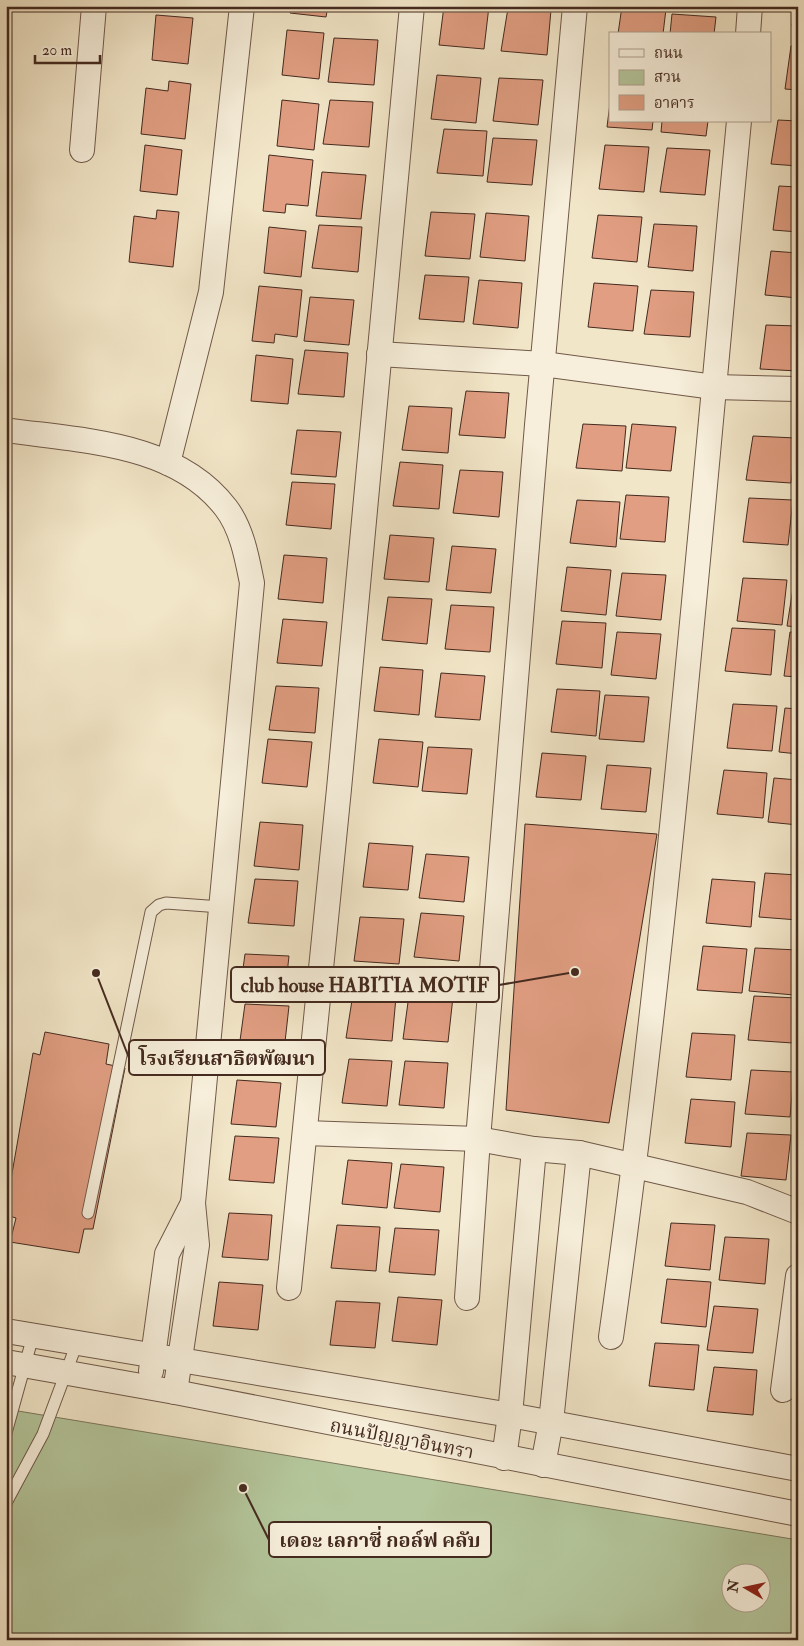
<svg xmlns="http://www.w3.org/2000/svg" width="804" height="1646" viewBox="0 0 804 1646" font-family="'IM FELL Double Pica','Noto Serif Thai',serif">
<rect width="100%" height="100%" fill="#f2e6c8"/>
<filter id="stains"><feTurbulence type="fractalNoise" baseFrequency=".004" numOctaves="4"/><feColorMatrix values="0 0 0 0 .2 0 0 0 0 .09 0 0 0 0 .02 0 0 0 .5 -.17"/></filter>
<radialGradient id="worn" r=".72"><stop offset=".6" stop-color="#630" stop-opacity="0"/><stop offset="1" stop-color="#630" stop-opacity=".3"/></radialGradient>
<path fill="#b4c69b" stroke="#7c785d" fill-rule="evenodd" d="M6 1409 798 1540V1640H6ZM732 1574H762V1604H732Z"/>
<g fill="#e19e82" stroke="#442a1f">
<path d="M290 6H328L326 17 290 13Z"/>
<path d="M444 6H489L484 49 439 45Z"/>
<path d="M622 6 666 9 663 34H618Z"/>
<path d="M795 6H798V27L792 26Z"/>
<path d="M508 8 551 10 547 55 501 51Z"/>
<path d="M672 14 716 17 714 34H670Z"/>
<path d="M156 15 193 18 188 64 152 60Z"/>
<path d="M287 30 324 33 319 79 282 75Z"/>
<path d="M334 38 378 40 374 85 328 82Z"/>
<path d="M791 46H798V90L785 89Z"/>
<path d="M437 75 481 78 476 123 431 119Z"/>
<path d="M499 78 543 80 538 125 493 121Z"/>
<path d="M169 81 191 84 185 139 141 134 146 88 168 91Z"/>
<path d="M282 100 319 104 314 150 277 146Z"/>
<path d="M330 100 373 102 369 147 323 144Z"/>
<path d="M610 103V121H653L652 130 607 127Z"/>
<path d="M778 120 798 121V166L771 164Z"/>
<path d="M662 121H708L706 136 661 132Z"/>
<path d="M444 129 487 131 483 176 437 173Z"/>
<path d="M493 138 537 140 532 185 487 182Z"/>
<path d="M145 145 182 150 177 195 140 191Z"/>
<path d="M605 145 649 147 644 192 599 189Z"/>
<path d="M667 148 710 150 705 195 660 192Z"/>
<path d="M269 155 313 160 308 206 286 204 285 213 263 211Z"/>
<path d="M322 172 366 175 361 219 316 216Z"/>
<path d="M779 186 798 187V232L773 230Z"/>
<path d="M157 210 179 212 173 267 129 262 134 216 156 219Z"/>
<path d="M431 212 475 214 470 259 425 256Z"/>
<path d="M486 213 529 216 525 261 480 257Z"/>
<path d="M598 215 642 217 637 262 592 258Z"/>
<path d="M654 224 697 226 693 271 648 267Z"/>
<path d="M319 225 362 227 358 272 312 268Z"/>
<path d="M269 227 306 231 301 277 264 273Z"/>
<path d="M771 251 798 253V298L765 295Z"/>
<path d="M425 275 469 277 464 322 419 319Z"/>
<path d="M479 280 522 283 518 328 473 324Z"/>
<path d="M594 283 638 286 633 331 588 327Z"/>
<path d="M259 286 302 290 297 337 275 334 274 343 252 341Z"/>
<path d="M651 290 694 292 690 337 644 334Z"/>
<path d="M310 297 354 300 349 345 304 341Z"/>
<path d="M766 325 798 326V371L760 369Z"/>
<path d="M305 350 348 353 344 397 298 394Z"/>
<path d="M256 355 293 359 288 404 251 401Z"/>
<path d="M466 391 509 393 505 438 459 435Z"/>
<path d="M409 406 452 408 448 453 402 450Z"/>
<path d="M583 424 626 426 622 471 576 468Z"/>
<path d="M632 424 676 427 671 471 626 468Z"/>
<path d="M297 430 341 432 336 477 291 474Z"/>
<path d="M753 436 796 438 791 483 746 480Z"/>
<path d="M400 462 443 465 439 509 393 506Z"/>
<path d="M460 470 503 472 499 517 453 513Z"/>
<path d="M292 482 335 484 331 529 286 525Z"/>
<path d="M626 495 669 497 665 542 620 539Z"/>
<path d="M749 498 793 500 788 545 743 542Z"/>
<path d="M577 500 620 502 616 547 570 543Z"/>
<path d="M798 509V545H793Z"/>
<path d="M390 535 434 538 429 582 384 579Z"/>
<path d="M452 546 496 549 491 593 446 590Z"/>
<path d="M284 555 327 558 323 603 278 599Z"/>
<path d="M567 567 611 570 606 615 561 611Z"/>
<path d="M622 573 666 575 661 620 616 616Z"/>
<path d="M743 578 787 580 782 625 737 621Z"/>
<path d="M794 582H798V627L787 626Z"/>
<path d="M388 597 432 599 427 644 382 640Z"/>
<path d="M451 605 494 607 490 652 445 649Z"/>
<path d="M283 619 327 622 322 666 277 663Z"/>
<path d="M562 621 606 623 602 668 556 664Z"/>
<path d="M732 628 775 630 771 675 725 671Z"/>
<path d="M617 632 661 634 656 679 611 675Z"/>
<path d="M790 632H798V677L784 676Z"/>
<path d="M380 667 423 670 419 715 374 711Z"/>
<path d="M441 673 485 676 480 720 435 717Z"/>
<path d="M276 686 319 688 315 733 269 730Z"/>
<path d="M557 689 600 691 596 736 551 732Z"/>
<path d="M605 695 649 697 644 742 599 739Z"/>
<path d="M733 704 777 706 772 751 727 748Z"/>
<path d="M785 708 798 709V754L779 752Z"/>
<path d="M268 739 312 742 307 787 262 783Z"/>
<path d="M379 739 423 742 418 787 373 783Z"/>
<path d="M428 747 472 749 467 794 422 791Z"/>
<path d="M542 753 586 756 581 800 536 797Z"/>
<path d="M607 765 651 768 646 812 601 809Z"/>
<path d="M724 770 767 773 763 818 717 814Z"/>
<path d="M774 778 798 780V825L768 822Z"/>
<path d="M260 822 303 825 299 870 254 866Z"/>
<path d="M525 824 657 834 609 1123 506 1110Z"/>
<path d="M369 843 413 846 408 890 363 887Z"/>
<path d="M426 854 469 857 464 902 419 898Z"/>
<path d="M765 873 798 875V920L759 917Z"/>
<path d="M255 879 298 881 294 926 248 923Z"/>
<path d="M712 879 755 882 751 927 706 923Z"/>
<path d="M421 913 464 916 459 961 414 957Z"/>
<path d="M360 917 404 919 399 964 354 961Z"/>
<path d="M703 946 747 949 742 993 697 990Z"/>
<path d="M755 948 798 950 794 995 749 991Z"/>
<path d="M245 954 289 956 284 1001 239 998Z"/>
<path d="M353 994 396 997 392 1041 346 1038Z"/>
<path d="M409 995 453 997 448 1042 403 1039Z"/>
<path d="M754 996 797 998 793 1043 748 1040Z"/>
<path d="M245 1004 289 1006 284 1051 239 1048Z"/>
<path d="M45 1032 109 1044 106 1064 125 1068 93 1229H84L79 1253 10 1242 16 1218 6 1215V1208L33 1053 40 1055Z"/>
<path d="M692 1033 735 1035 731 1080 686 1077Z"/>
<path d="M349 1059 392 1061 387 1106 342 1103Z"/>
<path d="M405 1061 448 1063 444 1108 399 1105Z"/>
<path d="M751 1070 794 1072 790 1117 745 1114Z"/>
<path d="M237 1080 281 1083 276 1127 231 1124Z"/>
<path d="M691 1099 735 1102 731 1147 685 1143Z"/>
<path d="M747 1133 791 1135 786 1180 741 1176Z"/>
<path d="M235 1136 279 1138 274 1183 229 1180Z"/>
<path d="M348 1160 392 1163 387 1208 342 1204Z"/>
<path d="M401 1164 444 1167 440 1212 394 1208Z"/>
<path d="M229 1213 272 1215 268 1260 222 1257Z"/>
<path d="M671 1223 715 1225 710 1270 665 1266Z"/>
<path d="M337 1225 380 1227 376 1271 331 1268Z"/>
<path d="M395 1228 439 1230 435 1275 389 1272Z"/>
<path d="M725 1237 769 1239 765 1284 719 1280Z"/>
<path d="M667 1279 711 1282 706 1327 661 1323Z"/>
<path d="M219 1282 263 1285 258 1330 213 1326Z"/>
<path d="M398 1297 442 1300 437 1345 392 1341Z"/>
<path d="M336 1301 380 1303 375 1348 330 1345Z"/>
<path d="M714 1306 758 1309 753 1353 707 1350Z"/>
<path d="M655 1343 699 1345 694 1390 649 1386Z"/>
<path d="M714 1367 757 1370 753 1415 707 1411Z"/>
</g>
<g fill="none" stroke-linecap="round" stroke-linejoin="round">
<g stroke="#705949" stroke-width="13">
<g id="service">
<path d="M88 1213 151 912 159 905 166 903 221 907"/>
<path d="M6 1433 33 1336"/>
<path d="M6 1503 43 1434 77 1343"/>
</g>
</g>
<g stroke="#705949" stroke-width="26">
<g id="minor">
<path d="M748 34 750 6"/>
<path d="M82 150 94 6"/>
<path d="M379 354 543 364 714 387 798 389"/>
<path d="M6 430C81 441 176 442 226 508 242 529 247 558 252 583L193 1203 197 1245 175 1392"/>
<path d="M168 463 211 292 242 6"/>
<path d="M305 1133 478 1139 534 1149 579 1153 747 1192 798 1212"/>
<path d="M289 1288 339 789 412 6"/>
<path d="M467 1298 478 1139 537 425 575 6"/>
<path d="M6 1331 510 1415 798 1469"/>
<path d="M611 1337C668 933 700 527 739 121"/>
<path d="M6 1362 175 1392 798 1514"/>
<path d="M151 1371 167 1254 193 1203"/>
<path d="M783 1390 798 1276"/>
<path d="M504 1458 510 1415 534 1149"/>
<path d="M543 1465 551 1422 579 1153"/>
</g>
</g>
<use href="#service" stroke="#f7efdb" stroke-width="11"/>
<use href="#minor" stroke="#f7efdb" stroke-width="24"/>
</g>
<g text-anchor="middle" stroke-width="4" stroke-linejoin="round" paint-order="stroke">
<g font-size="19" fill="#442a1f" stroke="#f7efdb">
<text transform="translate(402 1438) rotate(11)" y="7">ถนนปัญญาอินทรา</text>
</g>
</g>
<path fill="none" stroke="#442a1f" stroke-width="2" d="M575 972L499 985M96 973L129 1058M243 1488L269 1540"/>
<g fill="#442a1f" stroke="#f7efdb" stroke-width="2">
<circle cx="575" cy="972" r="5"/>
<circle cx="96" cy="973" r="5"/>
<circle cx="243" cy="1488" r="5"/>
</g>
<g fill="#f7efdb" stroke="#442a1f" stroke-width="2">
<rect x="231" y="967" width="268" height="35" rx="5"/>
<rect x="129" y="1040" width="196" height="35" rx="5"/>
<rect x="269" y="1522" width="222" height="35" rx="5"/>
</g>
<g font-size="20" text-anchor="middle" font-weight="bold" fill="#442a1f">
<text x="365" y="992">club house HABITIA MOTIF</text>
<text x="227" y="1065">โรงเรียนสาธิตพัฒนา</text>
<text x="380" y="1547">เดอะ เลกาซี่ กอล์ฟ คลับ</text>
</g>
<rect width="804" height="1646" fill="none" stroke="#f2e6c8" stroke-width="25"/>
<rect x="8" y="8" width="789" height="1631" fill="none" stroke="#442a1f" stroke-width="2.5"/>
<rect x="12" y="12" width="779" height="1621" fill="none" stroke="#442a1f"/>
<rect x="609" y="32" width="162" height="90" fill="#f7efdb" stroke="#afa090"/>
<rect x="619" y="49" width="25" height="8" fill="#f7efdb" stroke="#afa090"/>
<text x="654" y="58" font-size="15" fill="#442a1f">ถนน</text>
<rect x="619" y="70" width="25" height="15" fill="#b4c69b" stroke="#afa090"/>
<text x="654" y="82" font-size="15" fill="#442a1f">สวน</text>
<rect x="619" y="95" width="25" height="15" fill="#e19e82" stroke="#afa090"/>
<text x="654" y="108" font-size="15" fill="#442a1f">อาคาร</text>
<g transform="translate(746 1588) rotate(279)"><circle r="24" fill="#f7efdb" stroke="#afa090"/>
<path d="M0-4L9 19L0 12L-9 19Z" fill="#8f2418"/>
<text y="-8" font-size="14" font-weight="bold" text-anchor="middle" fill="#442a1f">N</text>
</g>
<path d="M35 55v8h65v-8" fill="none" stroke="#442a1f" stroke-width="2.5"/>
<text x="42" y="55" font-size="15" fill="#442a1f" stroke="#f7efdb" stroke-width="4" paint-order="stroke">20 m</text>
<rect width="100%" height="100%" filter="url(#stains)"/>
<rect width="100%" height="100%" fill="url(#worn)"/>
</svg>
